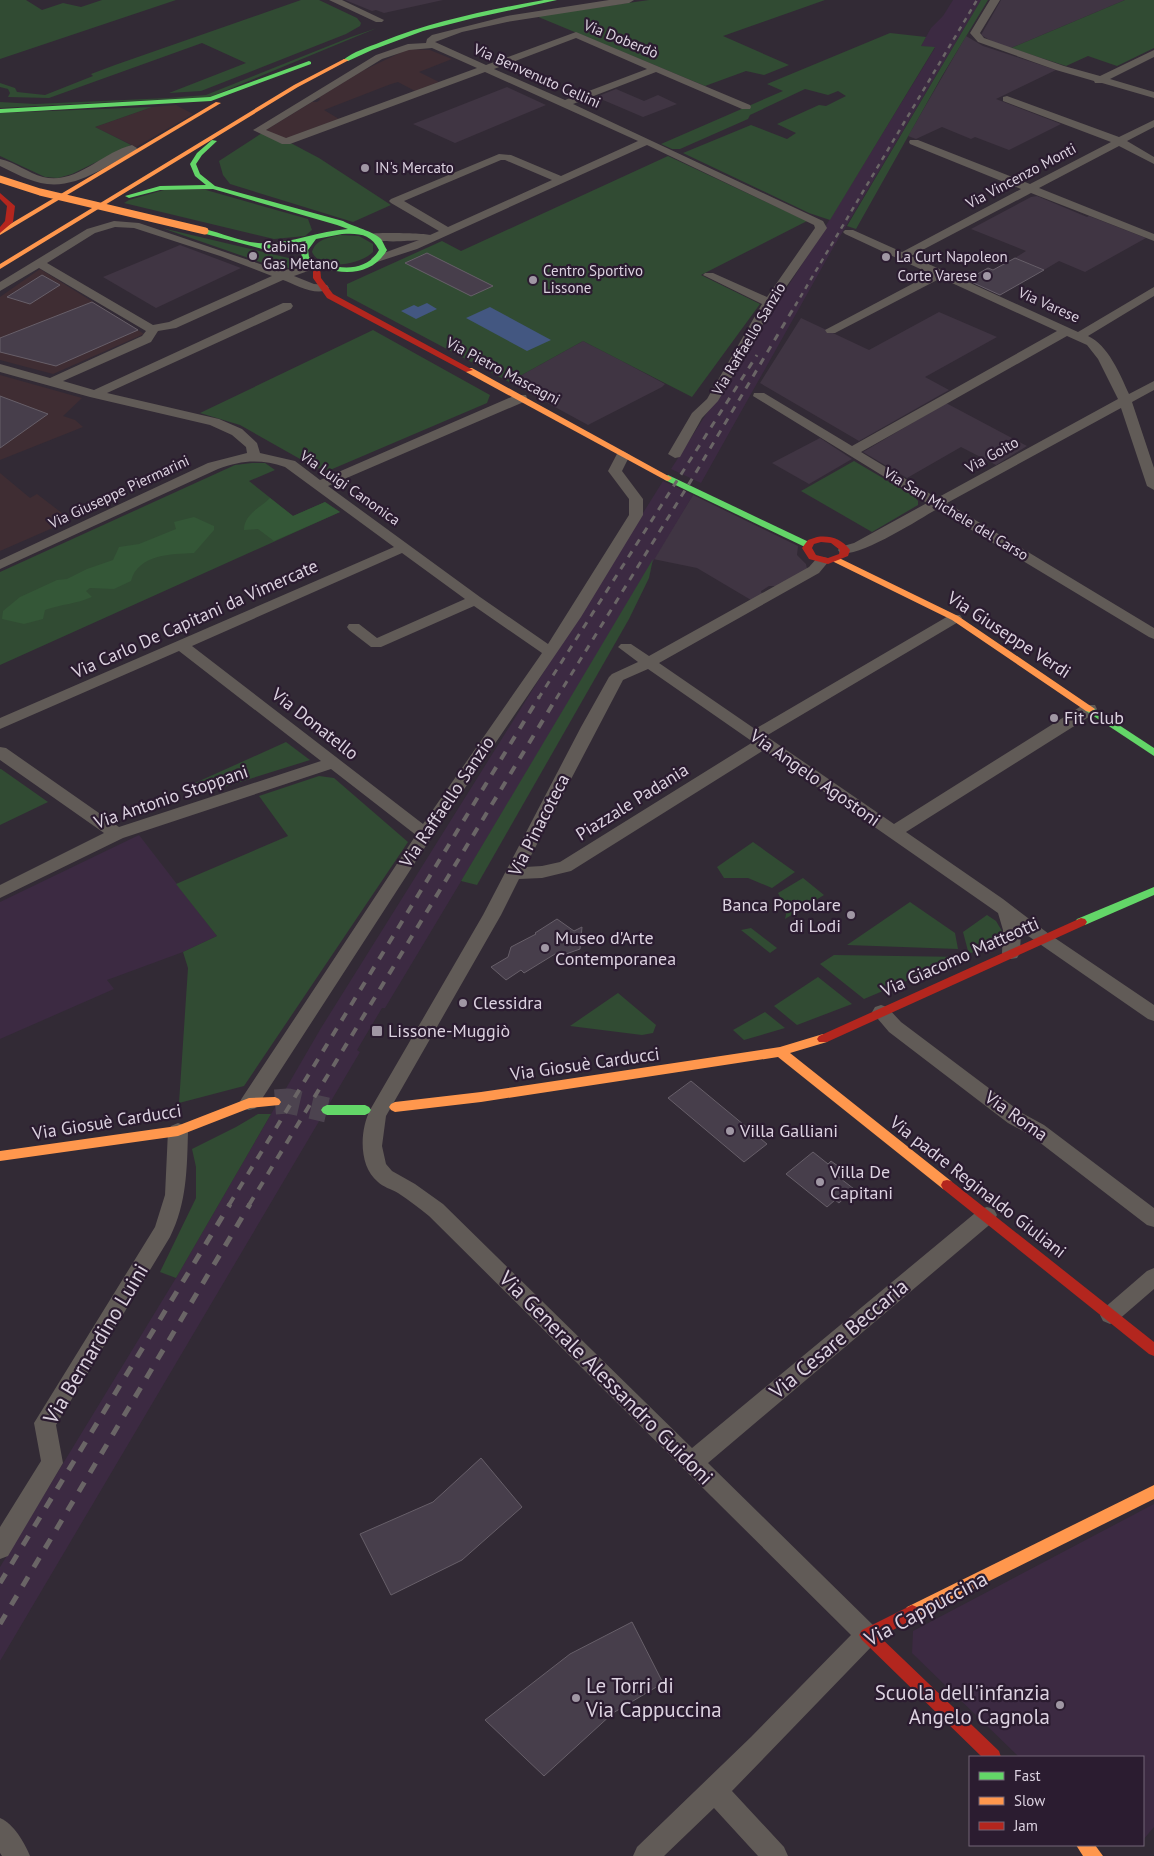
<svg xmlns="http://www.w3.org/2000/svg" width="1154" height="1856" viewBox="0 0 1154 1856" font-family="'PT Sans',sans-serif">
<rect width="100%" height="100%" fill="#322a35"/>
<g fill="#3f2d33">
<path d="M408 49 430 50 452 59 419 72 439 82 415 91 398 82 391 84 324 110 339 119 284 139 266 130 312 102H317L321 99 318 98 362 71Z"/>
<path d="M176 105 193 114 136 147 95 127 152 107Z"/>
<path d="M40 269 138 330 144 334 53 374 0 360V297Z"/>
<path d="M0 375 82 398 63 416 75 420 83 427 0 460Z"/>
<path d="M0 473 30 498 37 494 71 520 0 551Z"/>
</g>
<g fill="#403543">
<path d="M345 0H443L384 13 376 10 372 11Z"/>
<path d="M1001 0H1125L1011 48 993 42 981 35Z"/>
<path d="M966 36 983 46 1056 70 996 99 1061 124 1009 150 975 137 971 139 942 127 916 139 908 136Z"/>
<path d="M507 87 546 105 455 143 413 124Z"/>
<path d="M616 89 644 101 658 95 677 104 643 117 596 97Z"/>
<path d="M1037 196 1087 217 1089 216 1146 238 1085 272 1059 261 1044 270 1015 258 1026 251 971 229 1031 197Z"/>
<path d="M180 245 241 268 156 308 103 277Z"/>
<path d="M939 312 997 337 925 377 949 390 859 441 760 383 801 318 869 350Z"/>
<path d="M583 341 622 361 665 384 662 387 588 425 509 382Z"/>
<path d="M946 403 1027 446 996 465 961 447 907 478 863 452Z"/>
<path d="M820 438 852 459 809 484 772 463Z"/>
<path d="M693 495 798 546 797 555 806 564 807 569 781 586H769L761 591 762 595 751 600 697 568 653 559Z"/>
</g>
<g fill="#3c2a42">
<path d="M953 0H981L833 248 701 483 671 469 806 258 935 48 921 46 931 28 943 16Z"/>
<path d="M663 481 693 495 385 1008H382L357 1050 360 1052 0 1661V1567L176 1278 321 1028Z"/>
<path d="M139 835 217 936 183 952 107 980 114 989 0 1039V902Z"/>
<path d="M1154 1504V1827L1143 1840V1757H1019L912 1653 913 1631Z"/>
</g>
<g fill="#314b33">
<path d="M0 0H26L42 10 63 3 81 7 102 0H176L0 59Z"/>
<path d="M301 0H319L357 18 361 23 360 26 346 34 201 91 169 93 246 63 202 43 49 98 8 97 10 93 8 89 0 87V83L15 88 17 92 45 95 93 76 91 74 115 65Z"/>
<path d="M649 0H825L723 36 789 65 764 75 746 71 705 86 536 16Z"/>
<path d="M981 0H988L942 76 856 229 847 226Z"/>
<path d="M1125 0H1154V48L1117 66 1088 56 1066 66 1011 48Z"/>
<path d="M377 28 210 97 0 108V102L35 104 168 98 206 95 351 37Z"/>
<path d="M890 33 926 37 921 46 935 47 830 220 809 213 683 153 751 125 787 139 796 133 777 124 819 105 826 106 846 96 838 91 828 95 805 89 750 115 748 119 680 149H672L661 144 783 91 767 84Z"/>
<path d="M152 107 95 127 131 145 72 174 58 178 45 177 0 156V113Z"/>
<path d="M268 131 319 158 391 205 353 222 230 184 223 175 219 161 262 133Z"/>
<path d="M668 156 807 221 701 275 760 304 692 397 583 341 509 382 347 296V284L442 241 461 251Z"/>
<path d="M164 190H206L308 219 312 230 305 236 274 239 124 203 129 200Z"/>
<path d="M162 228 297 260 302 264V266L293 269 263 263Z"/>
<path d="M340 235 359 236 373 244V252C360 265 321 272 312 252 316 239 328 238 340 235Z"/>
<path d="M373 330 490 395 487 403 330 470 316 468 240 425 200 413Z"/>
<path d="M854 461 915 497 918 501V505L872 532 801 491Z"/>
<path d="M252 463H265L275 470 249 481 293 516 325 502 340 512 0 665V572L235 465Z"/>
<path d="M653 559 649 578 629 619 477 885 461 881Z"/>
<path d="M286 742 310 760 205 793 195 783Z"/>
<path d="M0 769H1L48 802 0 825Z"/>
<path d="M319 776 334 778 408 842 244 1086 179 1103 188 968 183 952 217 936 176 884 288 836 259 796Z"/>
<path d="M753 842 795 872 772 888 748 878H724L717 867Z"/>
<path d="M803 878 824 895 785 919 787 910 778 893Z"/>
<path d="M910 902 955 933 958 949 847 945Z"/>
<path d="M987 915 996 921 1002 931 998 940 971 953 968 951 963 932Z"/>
<path d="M751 928 777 948 770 953 741 930Z"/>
<path d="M834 955 963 957 864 999 820 964Z"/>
<path d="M818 977 852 1004 797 1025 774 1006Z"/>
<path d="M618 993 656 1025 653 1033 642 1035 570 1026Z"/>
<path d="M765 1012 785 1028 744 1040 733 1030Z"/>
<path d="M258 1114H271L176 1278 160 1272 196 1198V1167L192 1149 236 1127Z"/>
</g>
<g fill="#345737">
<path d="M270 498 293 516 325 502 340 512 274 541 258 529 244 530C244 514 260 508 270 498Z"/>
<path d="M194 517 214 526V530L194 553C172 554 138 554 131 581L114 589 90 588 86 591 92 597C76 604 62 604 45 610L43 619 24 624 2 619 3 611 20 597 57 580 67 579 87 569 113 560 119 547 139 544 176 529 174 522Z"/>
</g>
<g fill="#435781">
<path d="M427 303 437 309 416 319 401 311 414 305 418 307Z"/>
<path d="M490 307 551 340 527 351 466 318Z"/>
</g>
<g fill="#473e4b" stroke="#675f69">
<path d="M427 253 493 286 471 296 405 263Z"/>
<path d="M1015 258 1044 270 1000 295 967 280 988 268 993 270Z"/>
<path d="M42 275 60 285 30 304 7 297Z"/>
<path d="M92 302 138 330 56 366 0 352V338Z"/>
<path d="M0 396 48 414 0 448Z"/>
<path d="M557 919 574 931 582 927 580 949 566 954H555L524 973 521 970 506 980 491 967 508 957 511 947 536 934 535 933Z"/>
<path d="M691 1081 767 1144 744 1162 668 1098Z"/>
<path d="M813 1152 828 1164 831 1161 842 1169 836 1175 854 1189 839 1203 835 1200 827 1207 786 1174Z"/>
<path d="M481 1458 522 1507 462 1560 391 1595 360 1534 433 1502Z"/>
<path d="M632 1622 663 1683 613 1713 544 1776 485 1720 570 1654Z"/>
</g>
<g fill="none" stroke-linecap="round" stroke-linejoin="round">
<path stroke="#4c434f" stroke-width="25" stroke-dasharray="25 12" stroke-linecap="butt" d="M275 1102 288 1101 327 1110"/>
<g fill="#615b57" fill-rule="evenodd">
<path d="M329 0H342L384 20 382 22H376Z"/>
<path d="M609 0H634L629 3 507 22 462 32 435 42 486 65 576 32 750 105 751 107 750 109H742L656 72 573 104 823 221 827 228 775 303 718 401 702 418 680 457 675 458 668 454 692 413 707 399 762 304 703 275 705 273H713L767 297 815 228 814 225 647 145 417 249 377 262 373 261 371 259 373 257 419 240C407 241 375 244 366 236L368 234C374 232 427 233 430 235L439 231 391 203 389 201 391 199 499 154 511 155 561 176 638 141 485 72 290 144H282L253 130 376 55 408 44 426 43 427 39 432 35 507 16ZM576 38 647 69 565 100 494 69ZM432 48 477 68 286 138 266 130 382 59 409 50ZM501 160H505L552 180 448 227 404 201Z"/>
<path d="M990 0H1000L980 33 984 38 1064 66 1100 76 1154 50V57L1110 79 1154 92V98L1102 83H1095L1094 81 1056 70 978 42 970 33Z"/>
<path d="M1007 96 1119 137 1154 120V127L1127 141 1154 157V164L1119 146 1039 188 1154 234V241L1031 193 911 256 1078 332 1154 287V296L1088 336C1108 345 1120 374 1129 394L1154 381V390L1132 402 1154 468V490L1147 486 1121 408 947 503 1154 628V639L1149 637 937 509C918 520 859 558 840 553L838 550 840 547 854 543 927 503 753 396 754 393H764L852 446 1057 331 941 278 835 333H827L825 330 931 274 845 234 843 232 845 230H853L902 252 1021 189 910 144 909 142 910 140H918L1030 184 1111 142 1003 101V97ZM1067 336 1087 345 1098 359 1118 399 937 498 861 452Z"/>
<path d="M132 145 137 148 136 150C110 164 78 188 47 184 30 182 15 173 0 166V159C15 162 28 173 43 177 77 185 102 152 132 145Z"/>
<path d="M114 221 139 223 278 270 294 269 307 261H315L317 263 308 271 294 276 314 284 327 285 329 288C319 298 294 284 283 280L176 328 158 331 151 342 63 381 94 390 283 303H291L293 306 291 309 107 393 219 419 242 429 257 443 260 453 295 461 320 480 516 395H526L527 398 526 401 328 486 480 597 548 644 629 515V499L608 471 618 452 623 451 630 455 622 471 643 499V515L581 617 431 838 256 1108 249 1110 242 1108 239 1103 242 1098 416 835 331 769 123 838 0 898V885L104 833 0 760V747L6 748 119 827 321 761 179 651 0 729V718L394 547 285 467C261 459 242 460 218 469L0 569V560L208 463 247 453 246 447 232 435 210 425 90 397 0 372V364L50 378 142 336 146 331 39 268 0 291V282L87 229ZM115 227 134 228 220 256 272 276 169 322 153 325 47 263 95 233ZM402 553 465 599 377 638 359 624H349L347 627 349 630 371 647H381L474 606 542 653 423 824 192 646Z"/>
<path d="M822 557 827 558 829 561 819 573 659 663 755 729 950 615H960L962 618 960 621 766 736 894 824 1083 705H1095L1097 709 1095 713 906 832 1003 899 1049 934 1154 1005V1021L1148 1019 1021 931 1020 953 1017 958 1011 959 1005 958 1002 953 1003 930 998 913 764 750 571 871 542 878 519 879 501 915 386 1116 382 1146 386 1164 392 1171 415 1184 443 1204 692 1448 980 1209 987 1207 994 1209 997 1215 994 1221 708 1463 875 1627 879 1635 875 1643 732 1791 784 1847 788 1856H758L714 1808 664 1856H633L637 1847 751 1737 851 1635 429 1216C419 1208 409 1200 398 1193 391 1189 383 1187 378 1182 358 1166 360 1130 370 1110L483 915 581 727 609 677 612 674 638 662 618 647 621 644H631L649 656 809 567 817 558ZM648 669 753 742 560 862 542 866 525 867 623 680Z"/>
<path d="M881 1005 887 1007 901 1022 1022 1113 1044 1125 1154 1208V1227L1147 1225 1030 1135 1008 1123 889 1032 872 1012 875 1007Z"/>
<path d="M178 1123 185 1126 188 1131C187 1168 187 1203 170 1237L56 1425 63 1463 8 1556 0 1559V1527L41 1461 34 1423 155 1227 165 1195 168 1131 171 1126Z"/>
<path d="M1154 1268V1289L1117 1321 1110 1324 1103 1321 1100 1315 1103 1309 1147 1271Z"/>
<path d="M0 1818C14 1824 24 1842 30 1856H2L0 1853Z"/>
</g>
<g fill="#63d668" fill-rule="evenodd">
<path d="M544 0H557L474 18 423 31 372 50 348 61 343 60C353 52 368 47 381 42 433 21 489 10 544 0Z"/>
<path d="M309 61 311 62V64L211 101 0 113V109L210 97Z"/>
<path d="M212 140 217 141 202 155 196 164 200 174 215 186 343 221C352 226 375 232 381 239 383 242 385 247 387 250 369 281 331 274 303 260L300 250 306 241 272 247 278 250 274 252 202 233V229H205C221 233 242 242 258 243 289 245 317 231 348 229L337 225 213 189 160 190 129 198 125 196 160 186 206 185 195 176 190 164 197 153ZM342 234C359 233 371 234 379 250 365 275 331 269 309 257L308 250 316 239Z"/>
<path d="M668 475 811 543 813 545 808 548 805 547 665 480 664 478Z"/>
<path d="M1090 706 1154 748V756L1086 711 1085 709 1086 707Z"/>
<path d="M1154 887V895L1085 925H1077L1075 922 1077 919Z"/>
<path d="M327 1105H365L369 1107 371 1110 369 1113 365 1115H327L323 1113 321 1110 323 1107Z"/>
</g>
<g fill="#ff974d" fill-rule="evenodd">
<path d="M344 59 349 60 298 87 0 269V264L294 85Z"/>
<path d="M216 102 221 103 0 235V230Z"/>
<path d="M466 368H472L672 478 668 481 665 480 466 372Z"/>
<path d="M837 557 958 616 1095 709 1090 712 1086 711 952 620 834 562 832 560Z"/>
<path d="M823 1034 827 1036 829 1039 827 1042 790 1053 951 1181 953 1185 951 1189 947 1190 943 1189 778 1057 481 1102 395 1112 391 1110 389 1107 391 1104 395 1102 481 1092 780 1047Z"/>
<path d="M275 1097 279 1099 281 1102 279 1105 250 1108 178 1136 0 1161V1151L177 1126 249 1098Z"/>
<path d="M1154 1485V1499L917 1617 912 1619 907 1617 904 1612 907 1607Z"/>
<path d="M1076 1845H1095L1103 1856H1083Z"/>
</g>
<g fill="#b3261e" fill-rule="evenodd">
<path d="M0 193 15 206 13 222 0 233V227L5 221 7 206 0 199Z"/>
<path d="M313 264 320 266 321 278 333 294 473 370 466 372 327 298 313 278Z"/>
<path d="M817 537C830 535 842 539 850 550L848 556 828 564 809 559 802 548 808 540ZM821 542 831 543 840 550 839 554 828 558 816 555 812 548 814 544Z"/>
<path d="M1081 918 1085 919 1087 922 1085 925 827 1042H819L817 1039 819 1036Z"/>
<path d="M947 1180 951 1181 1154 1342V1356L1149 1354 943 1189 941 1185 943 1181Z"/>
<path d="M912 1605 917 1607 920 1612 917 1617 880 1637 999 1751 1001 1757H982L862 1640 859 1635 862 1630Z"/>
</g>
<path stroke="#6a6566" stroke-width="2.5" stroke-dasharray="5 5" stroke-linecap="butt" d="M795 306 977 0"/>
<g stroke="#6a6566" stroke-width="3" stroke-dasharray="7 7" stroke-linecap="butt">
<path d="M538 699 757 355"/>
<path d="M556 699 692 479 796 304"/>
</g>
<g stroke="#6a6566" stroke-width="4" stroke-dasharray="9 9" stroke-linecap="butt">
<path d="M229 1205 539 697"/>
<path d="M249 1205 557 697"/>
</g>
<g stroke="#6a6566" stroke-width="5" stroke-dasharray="11 11" stroke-linecap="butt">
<path d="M0 1583 230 1204"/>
<path d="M0 1624 250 1204"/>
</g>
<path stroke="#ff974d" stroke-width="7" d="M0 179 40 192 205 231"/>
</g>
<g fill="#a097a4" stroke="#2b1c30" stroke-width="2">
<circle cx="365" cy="168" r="5"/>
<circle cx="253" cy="256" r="5"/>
<circle cx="886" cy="257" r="5"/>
<circle cx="987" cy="276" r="5"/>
<circle cx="533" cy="280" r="5"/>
<circle cx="1054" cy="718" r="5"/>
<circle cx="851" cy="915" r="5"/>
<circle cx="545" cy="948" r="5"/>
<circle cx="463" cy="1003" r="5"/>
<rect x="371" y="1025" width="12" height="12" rx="2.5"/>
<circle cx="730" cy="1131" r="5"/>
<circle cx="820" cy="1182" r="5"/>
<circle cx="576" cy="1698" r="5"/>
<circle cx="1060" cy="1705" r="5"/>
</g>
<g text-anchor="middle" stroke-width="4.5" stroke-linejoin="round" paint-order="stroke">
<g font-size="15" fill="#dcd2e0" stroke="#2b1c30">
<text transform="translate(621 39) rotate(22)" y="5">Via Doberdò</text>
<text transform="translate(537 76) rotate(24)" y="5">Via Benvenuto Cellini</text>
<text transform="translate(1021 176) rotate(-28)" y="5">Via Vincenzo Monti</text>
<text transform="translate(1049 305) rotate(24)" y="5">Via Varese</text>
<text transform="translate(749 339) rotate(-59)" y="5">Via Raffaello Sanzio</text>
<text transform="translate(503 371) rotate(28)" y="5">Via Pietro Mascagni</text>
<text transform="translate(992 455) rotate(-29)" y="5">Via Goito</text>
<text transform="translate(350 488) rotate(35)" y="5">Via Luigi Canonica</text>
<text transform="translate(119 492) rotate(-25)" y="5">Via Giuseppe Piermarini</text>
<text transform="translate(956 514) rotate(31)" y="5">Via San Michele del Carso</text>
</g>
<g font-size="15" fill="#dcd2e0" stroke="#2b1c30" text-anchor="start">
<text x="375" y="173">IN's Mercato</text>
<text x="263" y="252">Cabina<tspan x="263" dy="17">Gas Metano</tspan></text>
<text x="896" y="262">La Curt Napoleon</text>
<text x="543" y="276">Centro Sportivo<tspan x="543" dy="17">Lissone</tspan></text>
<text x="977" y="281" text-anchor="end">Corte Varese</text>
</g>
<g font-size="18" fill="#dcd2e0" stroke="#2b1c30">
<text transform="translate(195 619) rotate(-24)" y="6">Via Carlo De Capitani da Vimercate</text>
<text transform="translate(1009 635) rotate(33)" y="6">Via Giuseppe Verdi</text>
<text transform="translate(315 724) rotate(38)" y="6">Via Donatello</text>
<text transform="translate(815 778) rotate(35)" y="6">Via Angelo Agostoni</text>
<text transform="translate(171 797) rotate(-19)" y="6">Via Antonio Stoppani</text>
<text transform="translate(447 802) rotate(-56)" y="6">Via Raffaello Sanzio</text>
<text transform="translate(632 802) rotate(-32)" y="6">Piazzale Padania</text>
<text transform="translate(539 825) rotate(-63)" y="6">Via Pinacoteca</text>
<text transform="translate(960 957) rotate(-24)" y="6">Via Giacomo Matteotti</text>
<text transform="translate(585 1064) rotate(-8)" y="6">Via Giosuè Carducci</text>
<text transform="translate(1016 1116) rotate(35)" y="6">Via Roma</text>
<text transform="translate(107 1122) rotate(-9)" y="6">Via Giosuè Carducci</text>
<text transform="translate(978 1187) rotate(38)" y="6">Via padre Reginaldo Giuliani</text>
</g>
<g font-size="18" fill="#dcd2e0" stroke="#2b1c30" text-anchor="start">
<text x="1064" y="724">Fit Club</text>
<text x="841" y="911" text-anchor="end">Banca Popolare<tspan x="841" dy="21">di Lodi</tspan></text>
<text x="555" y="944">Museo d'Arte<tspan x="555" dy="21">Contemporanea</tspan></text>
<text x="473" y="1009">Clessidra</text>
<text x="388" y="1037">Lissone-Muggiò</text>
<text x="740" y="1137">Villa Galliani</text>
<text x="830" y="1178">Villa De<tspan x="830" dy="21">Capitani</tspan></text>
</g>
<g font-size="21" fill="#dcd2e0" stroke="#2b1c30">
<text transform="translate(839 1339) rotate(-40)" y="7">Via Cesare Beccaria</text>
<text transform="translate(96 1344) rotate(-59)" y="7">Via Bernardino Luini</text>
<text transform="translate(606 1378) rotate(45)" y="7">Via Generale Alessandro Guidoni</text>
<text transform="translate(926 1609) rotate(-28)" y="7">Via Cappuccina</text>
</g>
<g font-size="21" fill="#dcd2e0" stroke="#2b1c30" text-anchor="start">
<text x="586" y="1693">Le Torri di<tspan x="586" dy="24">Via Cappuccina</tspan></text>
<text x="1050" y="1700" text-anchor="end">Scuola dell'infanzia<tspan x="1050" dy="24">Angelo Cagnola</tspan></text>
</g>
</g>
<rect x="969" y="1756" width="175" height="90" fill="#2b1c30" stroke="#726576"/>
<rect x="979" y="1772" width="25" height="8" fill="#63d668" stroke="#726576"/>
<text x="1014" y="1781" font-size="15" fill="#dcd2e0">Fast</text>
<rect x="979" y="1797" width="25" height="8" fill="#ff974d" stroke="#726576"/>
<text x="1014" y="1806" font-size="15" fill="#dcd2e0">Slow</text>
<rect x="979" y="1822" width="25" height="8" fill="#b3261e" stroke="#726576"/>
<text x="1014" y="1831" font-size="15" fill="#dcd2e0">Jam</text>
</svg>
